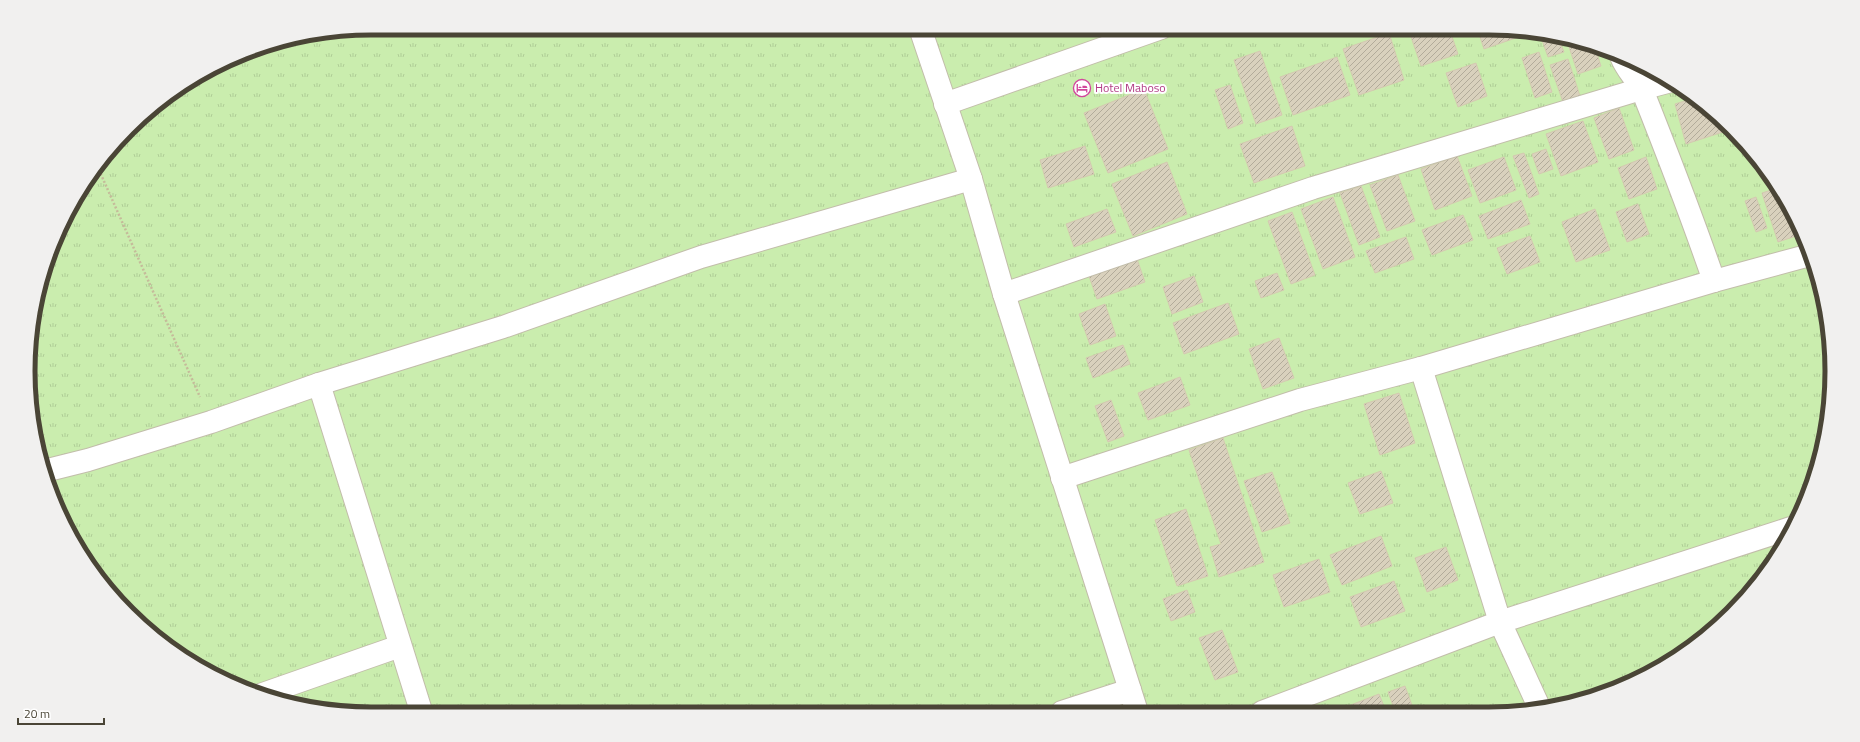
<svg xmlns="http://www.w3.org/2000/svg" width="1860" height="742" viewBox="0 0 1860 742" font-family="'Titillium Web',sans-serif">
<defs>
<pattern id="grass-tufts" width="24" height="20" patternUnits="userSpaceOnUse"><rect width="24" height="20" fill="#caedae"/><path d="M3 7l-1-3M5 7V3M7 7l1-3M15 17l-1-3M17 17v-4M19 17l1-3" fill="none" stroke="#afcd96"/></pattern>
<pattern id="building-hatch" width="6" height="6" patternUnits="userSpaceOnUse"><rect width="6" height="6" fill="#d9d1bd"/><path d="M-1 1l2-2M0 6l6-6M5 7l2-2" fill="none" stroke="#b2ab9a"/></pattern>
</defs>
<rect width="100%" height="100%" fill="#f6f3e9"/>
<path fill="url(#grass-tufts)" d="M371 28H1489L1599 46 1660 74 1715 113 1761 162 1797 219 1820 282 1831 348 1829 416 1814 481 1774 562 1715 629 1641 679 1534 711 371 714 261 696 162 643 86 561 54 502 35 438 31 326 46 261 74 200 145 113 200 74 261 46Z"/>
<g fill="url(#building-hatch)" stroke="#d4cab0">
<path d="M1428 28H1449L1458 54 1421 66 1410 34Z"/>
<path d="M1477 28H1489L1527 34 1484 49Z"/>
<path d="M1389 33 1404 80 1359 95 1343 49Z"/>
<path d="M1541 37 1559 40 1564 52 1548 57Z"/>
<path d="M1567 41 1594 45 1601 66 1578 74Z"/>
<path d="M1260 51 1282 115 1256 124 1234 60Z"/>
<path d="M1539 52 1552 92 1535 98 1522 58Z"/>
<path d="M1337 57 1350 95 1293 115 1280 77Z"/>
<path d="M1568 59 1580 96 1563 102 1550 65Z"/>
<path d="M1476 63 1487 96 1458 107 1446 73Z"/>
<path d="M1230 85 1243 123 1228 129 1215 90Z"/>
<path d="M1144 89 1168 149 1108 173 1084 113Z"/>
<path d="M1694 98 1718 116 1723 132 1686 144 1675 104Z"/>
<path d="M1619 108 1634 150 1609 159 1594 118Z"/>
<path d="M1583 121 1598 162 1561 176 1546 134Z"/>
<path d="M1292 126 1305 166 1254 183 1240 144Z"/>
<path d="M1085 146 1094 174 1048 188 1040 160Z"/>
<path d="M1546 149 1553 169 1539 174 1532 154Z"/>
<path d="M1524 153 1539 194 1529 198 1513 156Z"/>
<path d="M1457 156 1472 196 1435 210 1421 169Z"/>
<path d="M1504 157 1516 190 1480 203 1468 170Z"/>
<path d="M1646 157 1657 189 1629 199 1618 168Z"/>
<path d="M1167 162 1187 214 1133 236 1112 184Z"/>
<path d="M1398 175 1415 221 1387 231 1370 185Z"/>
<path d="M1361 186 1380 237 1359 245 1340 193Z"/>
<path d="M1777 188 1797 219 1802 234 1778 242 1762 193Z"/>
<path d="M1333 197 1355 257 1323 269 1301 209Z"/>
<path d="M1756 197 1767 228 1756 232 1745 201Z"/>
<path d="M1521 200 1530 224 1488 239 1479 216Z"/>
<path d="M1638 204 1649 234 1627 242 1616 212Z"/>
<path d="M1107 209 1116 232 1074 247 1066 224Z"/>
<path d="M1595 209 1610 250 1576 262 1562 222Z"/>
<path d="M1292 212 1315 275 1291 284 1268 221Z"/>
<path d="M1463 215 1473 240 1432 255 1422 230Z"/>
<path d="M1530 236 1540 262 1507 274 1497 248Z"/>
<path d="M1406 237 1414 259 1375 273 1366 251Z"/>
<path d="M1137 259 1145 282 1097 299 1089 276Z"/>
<path d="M1277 273 1284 290 1261 298 1255 281Z"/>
<path d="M1194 276 1203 302 1172 314 1163 287Z"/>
<path d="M1228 303 1239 334 1184 354 1173 323Z"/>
<path d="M1105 304 1116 336 1090 345 1079 314Z"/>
<path d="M1279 338 1294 378 1263 389 1249 349Z"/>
<path d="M1123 345 1130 364 1093 378 1086 358Z"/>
<path d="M1180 377 1190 405 1148 420 1138 393Z"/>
<path d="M1399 393 1415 443 1380 455 1364 404Z"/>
<path d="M1111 400 1124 436 1108 442 1095 406Z"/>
<path d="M1223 438 1264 562 1219 577 1210 547 1221 544 1189 450Z"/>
<path d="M1381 471 1393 503 1360 514 1348 483Z"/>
<path d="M1272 472 1290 523 1262 532 1244 481Z"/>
<path d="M1186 509 1208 576 1177 586 1155 520Z"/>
<path d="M1381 536 1392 566 1342 585 1330 555Z"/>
<path d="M1446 547 1458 580 1427 592 1415 558Z"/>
<path d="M1319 559 1330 592 1284 607 1273 575Z"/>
<path d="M1394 581 1405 611 1361 627 1350 597Z"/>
<path d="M1187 590 1195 612 1171 621 1163 599Z"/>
<path d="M1222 630 1238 672 1215 680 1199 638Z"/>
<path d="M1405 686 1414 711H1395L1388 692Z"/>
<path d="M1379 694 1386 711 1345 712 1343 708Z"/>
</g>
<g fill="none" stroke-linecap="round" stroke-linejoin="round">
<g stroke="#c2bdaa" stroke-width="24">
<g id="minor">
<path d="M920 28 971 179 1004 294 1137 712"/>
<path d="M1621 56C1626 70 1637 79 1643 92 1668 155 1692 217 1714 281"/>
<path d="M945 104 1161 28"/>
<path d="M1004 294 1313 188 1641 89 1671 81"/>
<path d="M1421 368 1500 622 1540 709"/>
<path d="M319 384 422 714"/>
<path d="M44 471 88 460 211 422 319 384 503 327 701 257 971 179"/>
<path d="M1062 478 1300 400 1421 368 1714 281 1810 255"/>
<path d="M260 695 400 646"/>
<path d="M1062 712 1130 690"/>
<path d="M1262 712 1500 622 1791 528"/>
</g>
</g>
<path stroke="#c5bb9a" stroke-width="2.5" stroke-dasharray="2 2" stroke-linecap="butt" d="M99 170 200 397"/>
<use href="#minor" stroke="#fff" stroke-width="22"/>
</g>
<defs>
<g id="hotel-ring" transform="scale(0.9)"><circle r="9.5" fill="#fff" stroke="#d1479c" stroke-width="1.5"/><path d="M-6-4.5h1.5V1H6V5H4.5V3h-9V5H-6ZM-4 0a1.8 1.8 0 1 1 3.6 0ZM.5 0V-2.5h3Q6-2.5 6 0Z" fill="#d1479c"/></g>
</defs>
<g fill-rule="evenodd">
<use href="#hotel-ring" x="1082" y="88"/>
</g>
<g text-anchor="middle" stroke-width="4" stroke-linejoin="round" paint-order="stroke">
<g font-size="12" fill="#b23c85" stroke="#fff" text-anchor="start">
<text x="1095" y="92">Hotel Maboso</text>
</g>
</g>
<path d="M0 0H1860V742H0ZM371 35H1489A336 336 0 0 1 1825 371V371A336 336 0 0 1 1489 707H371A336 336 0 0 1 35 371V371A336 336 0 0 1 371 35Z" fill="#f1f0ef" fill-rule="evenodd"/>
<path fill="none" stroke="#4a4536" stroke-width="5" d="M371 35H1489A336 336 0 0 1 1825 371V371A336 336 0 0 1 1489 707H371A336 336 0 0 1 35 371V371A336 336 0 0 1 371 35Z"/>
<path d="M18 718v6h86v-6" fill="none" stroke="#4a4536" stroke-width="2"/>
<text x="24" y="718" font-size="12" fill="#4a4536" stroke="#ffffff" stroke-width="3" paint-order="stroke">20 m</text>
</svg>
